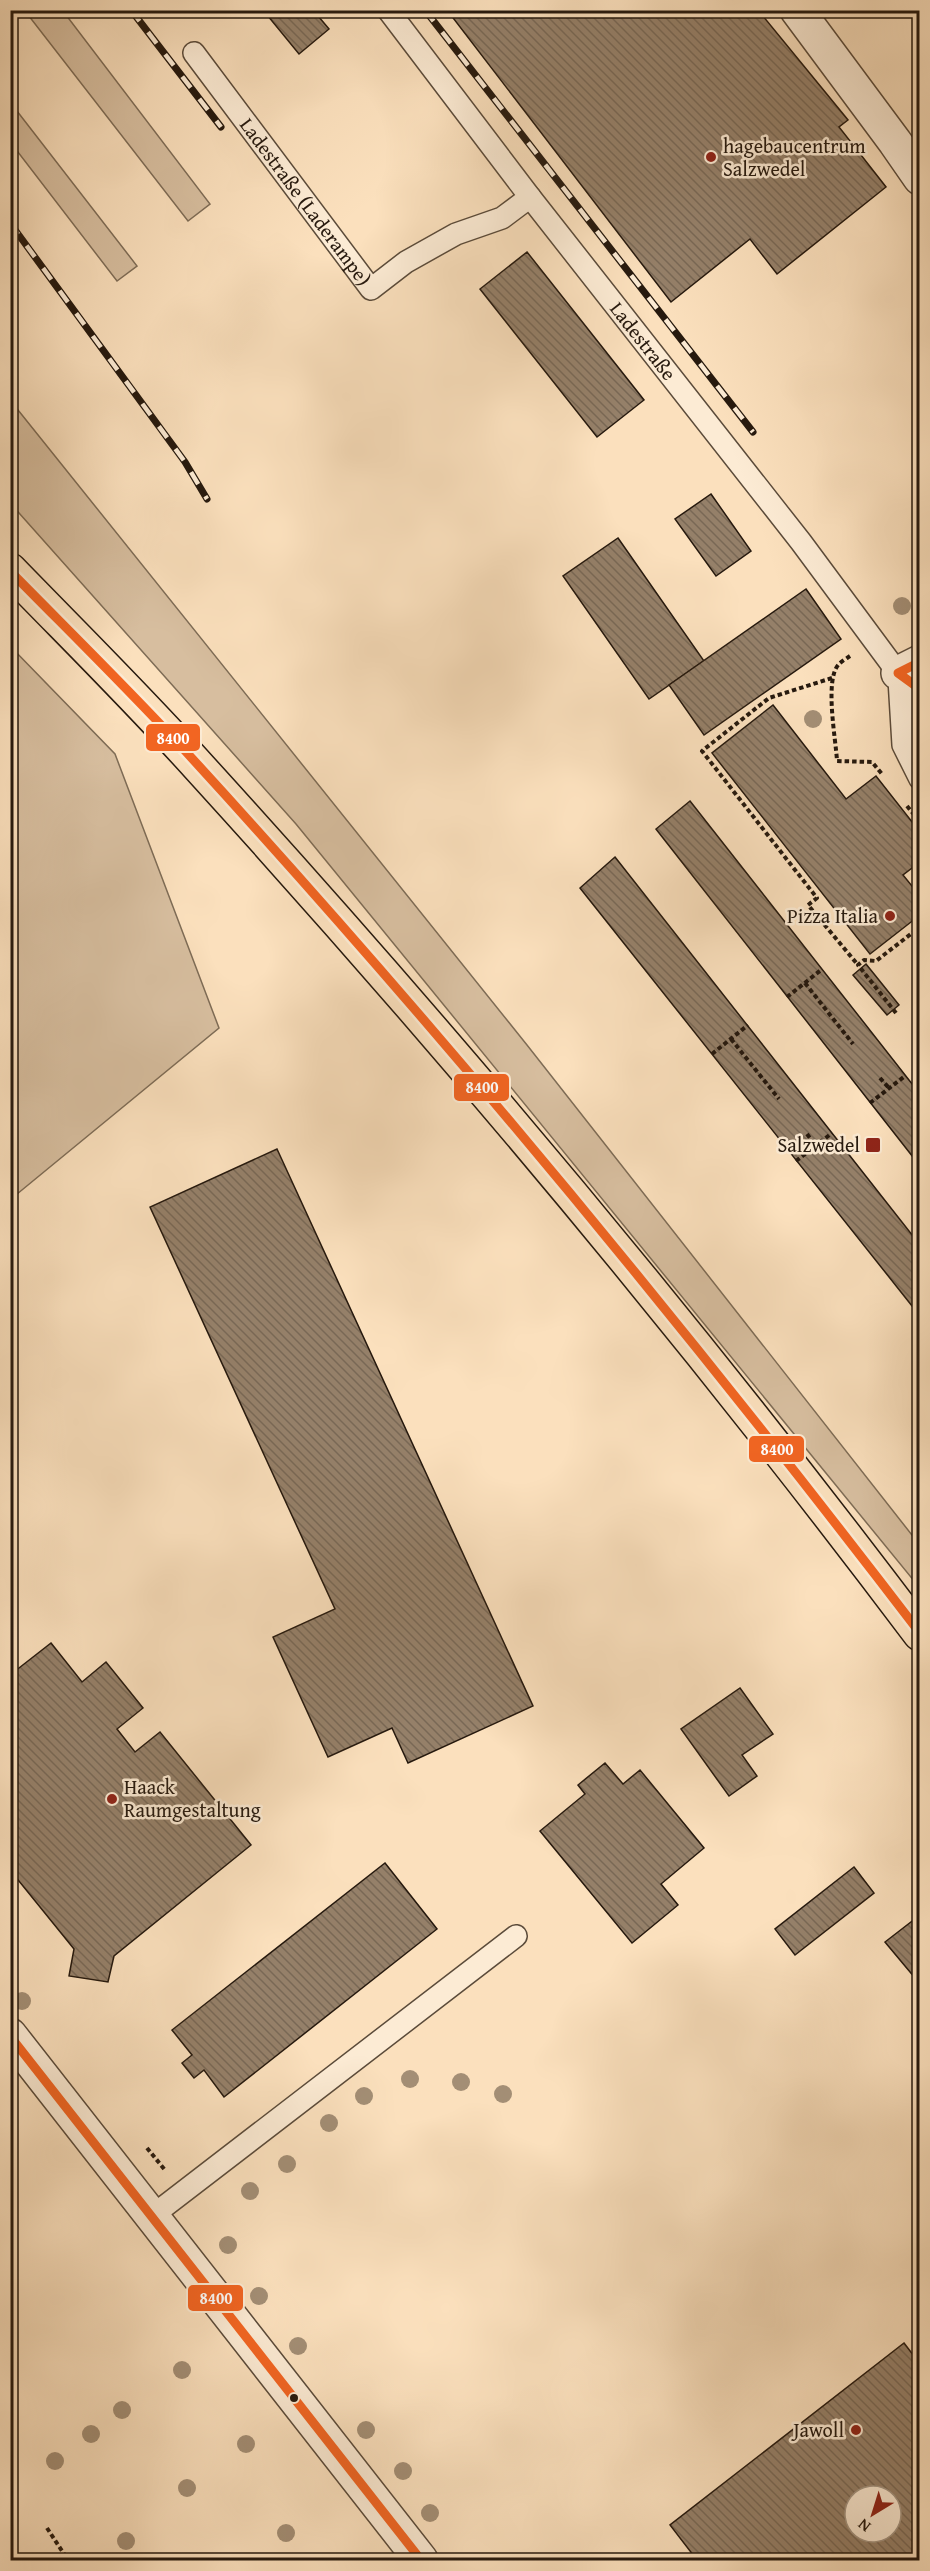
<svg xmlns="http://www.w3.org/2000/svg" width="930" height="2571" viewBox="0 0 930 2571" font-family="'Gentium Book Plus',serif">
<defs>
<pattern id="building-back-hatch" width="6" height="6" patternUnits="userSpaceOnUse" patternTransform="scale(1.5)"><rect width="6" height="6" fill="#958069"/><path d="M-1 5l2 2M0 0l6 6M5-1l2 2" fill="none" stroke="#796855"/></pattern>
</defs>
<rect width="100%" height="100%" fill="#fbe0bd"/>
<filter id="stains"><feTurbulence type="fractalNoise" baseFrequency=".00333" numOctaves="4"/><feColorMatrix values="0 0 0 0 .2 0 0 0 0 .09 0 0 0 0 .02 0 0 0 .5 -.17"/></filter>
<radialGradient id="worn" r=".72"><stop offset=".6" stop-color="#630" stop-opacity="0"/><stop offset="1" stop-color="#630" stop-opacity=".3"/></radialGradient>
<g fill="#d7be9f" stroke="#7e6c56" stroke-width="1.5">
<path d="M25 11H63L210 204 188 221Z"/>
<path d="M10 102 137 266 117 281 11 143Z"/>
<path d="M10 400 527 1045 919 1544V1587L296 824 11 504Z"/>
<path d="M11 647 115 754 219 1028 11 1199Z"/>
</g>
<g fill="url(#building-back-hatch)" stroke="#26190e" stroke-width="1.5" fill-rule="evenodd">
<path d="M263 10H313L329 29 299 54Z"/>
<path d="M447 10H758L848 120 839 127 886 187 777 274 750 239 671 302Z"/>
<path d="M527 252 644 400 597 437 480 289Z"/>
<path d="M711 494 751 551 716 576 675 519Z"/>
<path d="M618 538 704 661 649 699 563 576Z"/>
<path d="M806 589 841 639 704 735 669 685Z"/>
<path d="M773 705 846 799 876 776 920 832V862L903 875 920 896V915L870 954 712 753Z"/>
<path d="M690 801 920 1094V1166L656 829Z"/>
<path d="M615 857 920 1245V1316L580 888Z"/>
<path d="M866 964 899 1005 887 1015 853 975Z"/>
<path d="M277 1149 533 1706 408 1763 392 1728 328 1757 273 1637 335 1609 150 1207Z"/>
<path d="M51 1643 82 1682 106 1662 143 1708 117 1729 135 1752 160 1732 251 1845 114 1956 108 1982 69 1976 74 1949 10 1870V1675Z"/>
<path d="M740 1688 773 1734 742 1755 757 1776 729 1796 681 1729Z"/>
<path d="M605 1763 623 1784 640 1770 704 1848 661 1884 678 1905 632 1943 540 1831 585 1794 578 1785Z"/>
<path d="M385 1863 437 1929 224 2097 204 2070 194 2078 182 2063 192 2055 172 2030Z"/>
<path d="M854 1867 874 1893 795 1955 775 1929Z"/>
<path d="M920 1915V1984L885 1942Z"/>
<path d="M904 2343 920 2364V2560H697L670 2525ZM855 2496H891V2532H855Z"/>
</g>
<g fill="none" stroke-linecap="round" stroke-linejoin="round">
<g stroke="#5b4b3a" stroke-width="24">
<g id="service">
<path id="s1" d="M388 10 530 197 801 542 898 673 920 712"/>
<path id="s2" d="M194 53 371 289 406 262 456 234 502 218 530 197"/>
<path d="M899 679 903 745 920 779"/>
<path d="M152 2216 516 1936"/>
</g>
</g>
<g stroke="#5b4b3a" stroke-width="36">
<g id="minor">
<path d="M797 10 895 142 920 178"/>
<path d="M898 673 920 662"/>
<path d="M10 2035 421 2560"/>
</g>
</g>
<g stroke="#26190e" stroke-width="36">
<path id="primary" d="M10 570C74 636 139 700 200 768 453 1046 694 1334 920 1634"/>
</g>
<g stroke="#26190e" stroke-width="4" stroke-dasharray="4.5 3" stroke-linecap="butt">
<path d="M850 656C847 658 842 661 839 664 824 679 836 740 837 761L872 762 882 774"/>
<path d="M832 678 769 698 702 751 817 898 808 905 858 965"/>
<path d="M907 806 920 822"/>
<path d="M916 865 920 869"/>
<path d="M805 983 853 1044"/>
<path d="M787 997 821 970"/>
<path d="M896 1013 858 965 864 960 876 961 920 927"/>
<path d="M731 1039 779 1099"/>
<path d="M712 1054 748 1025"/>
<path d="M880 1078 889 1088"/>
<path d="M870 1103 905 1076"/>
<path d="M807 1134 816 1146"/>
<path d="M796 1161 832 1133"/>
<path d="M147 2148 165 2170"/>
<path d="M47 2528 68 2560"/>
</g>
<use href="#service" stroke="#fcebd4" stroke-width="21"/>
<use href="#minor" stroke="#fcebd4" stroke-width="33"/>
<use href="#primary" stroke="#fbe0bd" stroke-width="33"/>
<g stroke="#26190e" stroke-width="7">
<g id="rail">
<path d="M131 10 221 127"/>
<path d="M425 10 753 432"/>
<path d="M10 223 185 462 207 499"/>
</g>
</g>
<use href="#rail" stroke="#fcebd4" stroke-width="4.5" stroke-dasharray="14" stroke-linecap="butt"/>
<g stroke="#fcebd4" stroke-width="14">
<g id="bus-1">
<path d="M10 571C66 628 123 684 177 742 439 1027 685 1326 920 1633"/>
<path d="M920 662 898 673 920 689"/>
<path d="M10 2036 421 2560"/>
</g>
</g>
<use href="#bus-1" stroke="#f26522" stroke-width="9"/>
</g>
<g fill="#a38e75">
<circle cx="902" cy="606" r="9"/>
<circle cx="813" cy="719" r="9"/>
<circle cx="22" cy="2001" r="9"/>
<circle cx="410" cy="2079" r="9"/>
<circle cx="461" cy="2082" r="9"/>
<circle cx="503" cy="2094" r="9"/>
<circle cx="364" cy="2096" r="9"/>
<circle cx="329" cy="2123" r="9"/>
<circle cx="287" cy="2164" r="9"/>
<circle cx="250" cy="2191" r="9"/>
<circle cx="228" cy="2245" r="9"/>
<circle cx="259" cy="2296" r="9"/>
<circle cx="298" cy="2346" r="9"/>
<circle cx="182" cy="2370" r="9"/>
<circle cx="122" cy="2410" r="9"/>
<circle cx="366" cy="2430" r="9"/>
<circle cx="91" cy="2434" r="9"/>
<circle cx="246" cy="2444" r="9"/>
<circle cx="55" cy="2461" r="9"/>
<circle cx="403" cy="2471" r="9"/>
<circle cx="187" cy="2488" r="9"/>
<circle cx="430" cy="2513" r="9"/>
<circle cx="286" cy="2533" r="9"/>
<circle cx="126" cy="2541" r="9"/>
</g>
<g fill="#8f2418" stroke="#fcebd4" stroke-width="2">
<circle cx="711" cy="157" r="6"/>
<circle cx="890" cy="916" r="6"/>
<rect x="865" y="1137" width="16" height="16" rx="3"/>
<circle cx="112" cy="1799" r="6"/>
<circle cx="856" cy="2430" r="6"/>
</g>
<circle fill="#26190e" stroke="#fcebd4" stroke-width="2" cx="294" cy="2398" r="5"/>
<g text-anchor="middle" stroke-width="5" stroke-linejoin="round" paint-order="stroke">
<g font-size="20" fill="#26190e" stroke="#fcebd4" text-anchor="end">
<text x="723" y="153" text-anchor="start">hagebaucentrum<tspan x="723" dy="23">Salzwedel</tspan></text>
<text x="878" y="923">Pizza Italia</text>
<text x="860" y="1152">Salzwedel</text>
<text x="124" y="1794" text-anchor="start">Haack<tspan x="124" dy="23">Raumgestaltung</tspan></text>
<text x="844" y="2437">Jawoll</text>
</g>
<g font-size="20" fill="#26190e" stroke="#fcebd4">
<text dy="7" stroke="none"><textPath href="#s2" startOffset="186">Ladestraße (Laderampe)</textPath></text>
<text dy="7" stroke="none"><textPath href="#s1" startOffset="418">Ladestraße</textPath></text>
</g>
</g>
<g stroke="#fcebd4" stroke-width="2">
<rect x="145" y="723" width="56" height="29" rx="6" fill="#f26522"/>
<rect x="453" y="1073" width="57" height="29" rx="6" fill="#f26522"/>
<rect x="748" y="1435" width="57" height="28" rx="6" fill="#f26522"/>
<rect x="187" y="2284" width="57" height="28" rx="6" fill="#f26522"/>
</g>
<g font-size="16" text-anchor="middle" font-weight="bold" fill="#fff">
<text x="173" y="744">8400</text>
<text x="482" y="1093">8400</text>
<text x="777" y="1455">8400</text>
<text x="216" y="2304">8400</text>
</g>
<rect width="930" height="2571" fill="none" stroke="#fbe0bd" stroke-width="36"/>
<rect x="12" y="12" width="906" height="2547" fill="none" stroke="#26190e" stroke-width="3"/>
<rect x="18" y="18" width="894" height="2535" fill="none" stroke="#26190e" stroke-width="1.5"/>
<g transform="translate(873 2514) rotate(218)"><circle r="28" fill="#fcebd4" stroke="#a69785" stroke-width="1.5"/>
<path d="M0-4.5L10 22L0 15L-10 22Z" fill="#8f2418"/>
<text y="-9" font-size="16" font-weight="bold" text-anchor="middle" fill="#26190e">N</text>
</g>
<rect width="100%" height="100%" filter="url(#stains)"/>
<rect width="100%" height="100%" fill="url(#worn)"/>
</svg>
